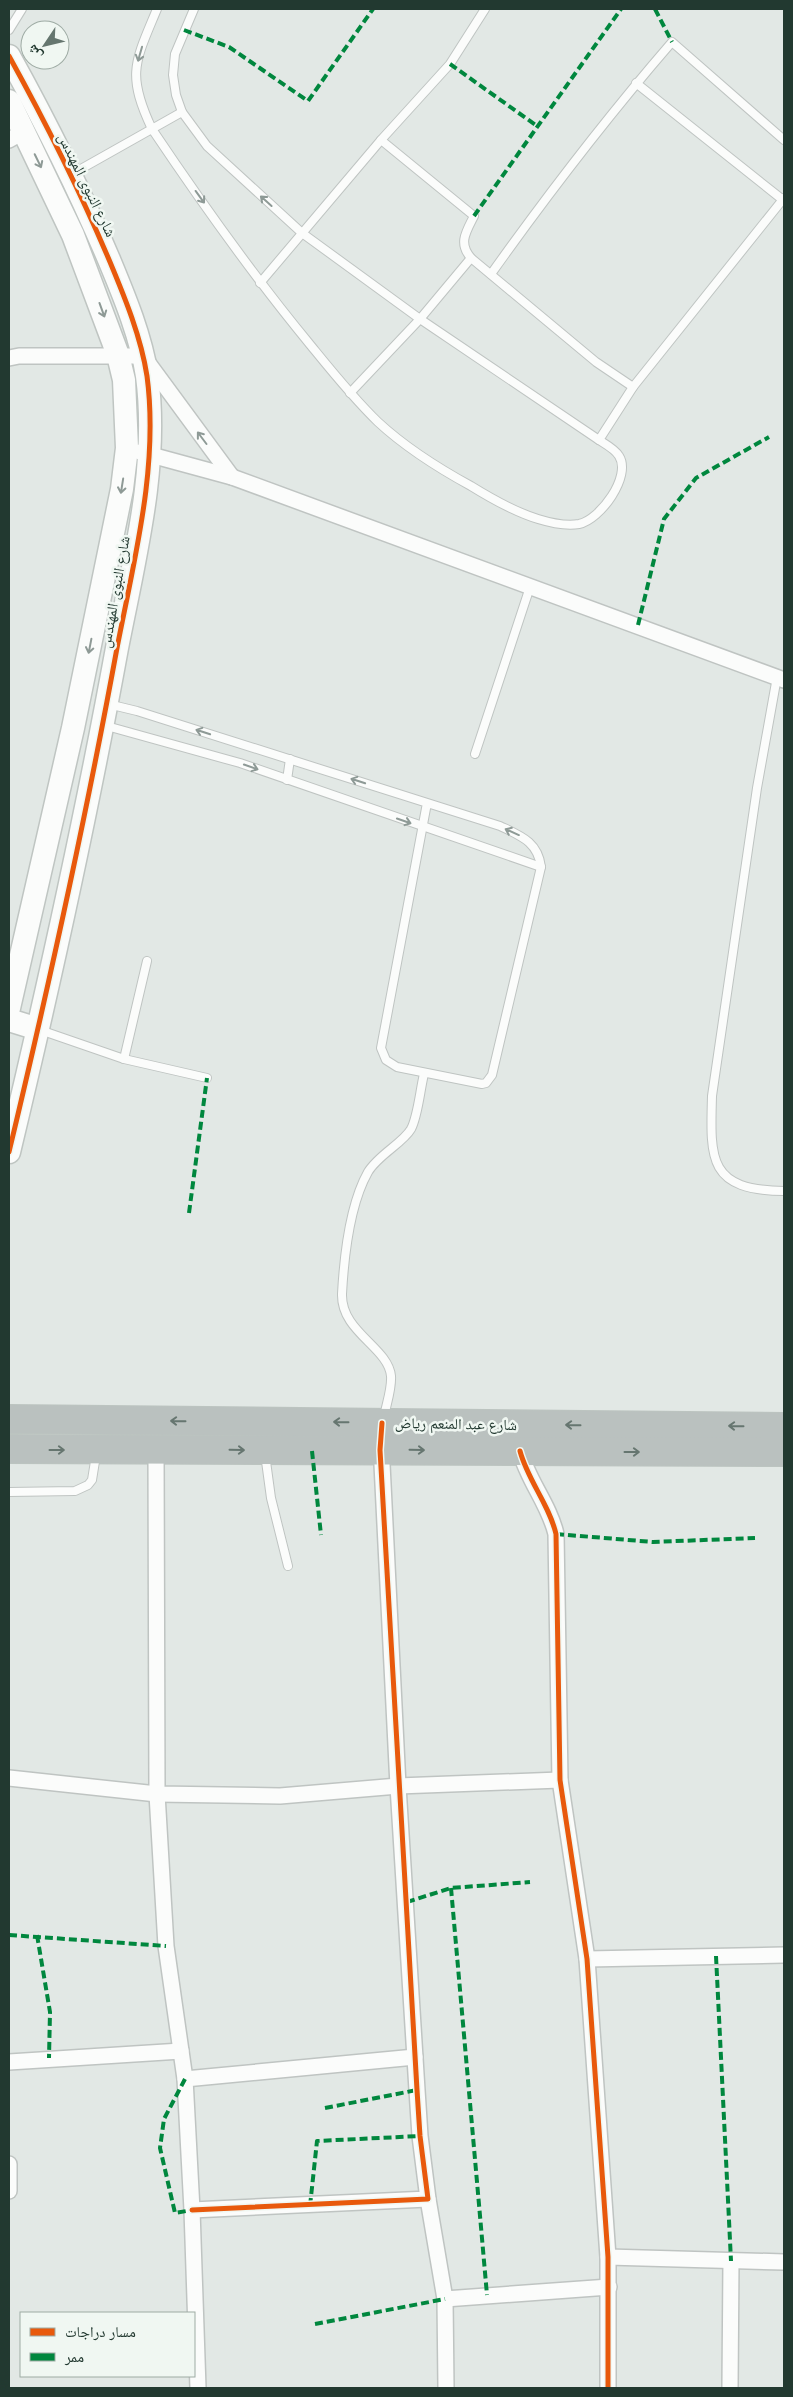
<svg xmlns="http://www.w3.org/2000/svg" width="793" height="2397" viewBox="0 0 793 2397" font-family="'Fira Sans','Noto Naskh Arabic',sans-serif">
<rect width="100%" height="100%" fill="#e2e8e5"/>
<g fill="none" stroke-linecap="round" stroke-linejoin="round">
<g stroke="#bfc4c2" stroke-width="10">
<g id="lane">
<path d="M157 9C135 62 126 74 152 129 201 202 252 274 308 342 330 369 352 397 378 422 405 447 438 468 471 486 492 499 515 512 538 519 551 523 567 526 579 524 600 520 632 476 619 456 615 449 605 444 599 440L633 387 784 198"/>
<path d="M194 9 175 54 173 75 176 95 182 112 207 146 302 233 420 319 599 440"/>
<path d="M9 30 22 9"/>
<path d="M636 83 783 200"/>
<path d="M381 140 474 216C466 232 458 243 471 258L596 362 633 387"/>
<path d="M72 174 182 112"/>
<path d="M491 274C548 194 608 116 672 42L784 140"/>
<path d="M260 283 381 140 450 64 485 9"/>
<path d="M350 393 420 319 471 258"/>
<path d="M777 677 757 788 712 1096C710 1161 709 1190 784 1191"/>
<path d="M108 704 137 711 500 826C521 836 538 842 541 867L492 1075 486 1083 482 1084 397 1067 386 1060 381 1048 427 803"/>
<path d="M103 725 240 763 541 867"/>
<path d="M475 754 530 587"/>
<path d="M287 780 290 759"/>
<path d="M40 1030 124 1059 207 1078"/>
<path d="M124 1059 147 961"/>
<path d="M384 1417C386 1405 392 1389 391 1376 388 1347 341 1332 342 1294 344 1257 350 1204 368 1172 378 1155 403 1143 411 1129 418 1116 420 1090 424 1074"/>
<path d="M265 1454 271 1498 288 1566"/>
<path d="M9 1492 75 1491 88 1485 92 1480 96 1455"/>
</g>
</g>
<g stroke="#bfc4c2" stroke-width="18">
<g id="street">
<path d="M9 140 23 132"/>
<path d="M9 358 19 356H143L232 477"/>
<path d="M140 452 232 477 784 680"/>
<path d="M156 1449 157 1794 166 1946 185 2079 192 2210 198 2388"/>
<path d="M520 1451C528 1481 549 1504 556 1534L560 1780 587 1959 608 2257V2388"/>
<path d="M9 1778 157 1794 280 1796 398 1786 560 1780"/>
<path d="M587 1959 784 1955"/>
<path d="M9 2062 181 2051"/>
<path d="M185 2079 415 2057"/>
<path d="M9 2164V2191"/>
<path d="M428 2199 445 2299 446 2388"/>
<path d="M192 2210 428 2199 420 2136 417 2090 398 1786 381 1444"/>
<path d="M608 2257 784 2262"/>
<path d="M445 2299 609 2287"/>
<path d="M730 2388 731 2261"/>
</g>
</g>
<g stroke="#bfc5c2" stroke-width="25">
<g id="secondary">
<path d="M9 56C46 123 80 191 110 262 125 298 141 337 147 376 159 466 134 560 117 648 86 817 49 985 9 1152"/>
<path d="M9 101 73 235 118 355 124 380 127 448 122 489 73 728 9 1008"/>
<path d="M9 1020 38 1029"/>
</g>
</g>
<g stroke="#bcc4c0" stroke-width="30">
<g id="highway">
<path d="M9 1419 784 1427"/>
<path d="M9 1449 784 1452"/>
</g>
</g>
<use href="#lane" stroke="#fbfcfb" stroke-width="8"/>
<use href="#street" stroke="#fbfcfb" stroke-width="15"/>
<use href="#secondary" stroke="#fbfcfb" stroke-width="22"/>
<use href="#highway" stroke="#bac1bf" stroke-width="28"/>
<g stroke="#00873e" stroke-width="4" stroke-dasharray="8 4" stroke-linecap="butt">
<path d="M655 9 672 42"/>
<path d="M184 30 229 47 308 101 373 9"/>
<path d="M450 64 537 126"/>
<path d="M474 216 621 9"/>
<path d="M638 625 664 519 696 478 769 437"/>
<path d="M189 1213 207 1078"/>
<path d="M312 1451 321 1535"/>
<path d="M556 1534 653 1542 755 1538"/>
<path d="M451 1888 487 2295"/>
<path d="M407 1902 451 1888 530 1882"/>
<path d="M9 1935 166 1946"/>
<path d="M37 1935 50 2012 49 2058"/>
<path d="M716 1956 731 2261"/>
<path d="M185 2079 164 2119 160 2148 175 2213 192 2210"/>
<path d="M325 2108 417 2090"/>
<path d="M310 2206 317 2141 420 2136"/>
<path d="M315 2324 445 2299"/>
</g>
<g stroke="#f0f7f2" stroke-width="8">
<g id="cycleway">
<path d="M9 56C46 123 80 191 110 262 125 298 141 337 147 376 159 466 134 560 117 648 86 817 49 985 9 1152"/>
<path d="M520 1451C528 1481 549 1504 556 1534L560 1780 587 1959 608 2257V2388"/>
<path d="M192 2210 428 2199 420 2136 417 2090 380 1450 382 1423"/>
</g>
</g>
<use href="#cycleway" stroke="#e8590c" stroke-width="5"/>
</g>
<defs><path id="oneway-shaft" d="M-6 0H5M1.5-3L5.5 0L1.5 3" fill="none" stroke-width="1.6" stroke-linecap="round" stroke-linejoin="round" transform="scale(1.25)"/></defs>
<g stroke="#8e9a96">
<use href="#oneway-shaft" transform="translate(140 54) rotate(106)"/>
<use href="#oneway-shaft" transform="translate(38 161) rotate(64)"/>
<use href="#oneway-shaft" transform="translate(200 197) rotate(54)"/>
<use href="#oneway-shaft" transform="translate(266 201) rotate(-138)"/>
<use href="#oneway-shaft" transform="translate(102 310) rotate(70)"/>
<use href="#oneway-shaft" transform="translate(202 438) rotate(-127)"/>
<use href="#oneway-shaft" transform="translate(122 486) rotate(99)"/>
<use href="#oneway-shaft" transform="translate(90 646) rotate(101)"/>
<use href="#oneway-shaft" transform="translate(203 732) rotate(-162)"/>
<use href="#oneway-shaft" transform="translate(251 767) rotate(19)"/>
<use href="#oneway-shaft" transform="translate(358 781) rotate(-162)"/>
<use href="#oneway-shaft" transform="translate(404 821) rotate(19)"/>
<use href="#oneway-shaft" transform="translate(512 832) rotate(-156)"/>
</g>
<g stroke="#667670">
<use href="#oneway-shaft" transform="translate(178 1421) rotate(-179)"/>
<use href="#oneway-shaft" transform="translate(341 1422) rotate(-179)"/>
<use href="#oneway-shaft" transform="translate(573 1425) rotate(-179)"/>
<use href="#oneway-shaft" transform="translate(736 1426) rotate(-179)"/>
<use href="#oneway-shaft" transform="translate(57 1450)"/>
<use href="#oneway-shaft" transform="translate(237 1450) rotate(1)"/>
<use href="#oneway-shaft" transform="translate(417 1450) rotate(1)"/>
<use href="#oneway-shaft" transform="translate(632 1452)"/>
</g>
<g text-anchor="middle" stroke-width="5" stroke-linejoin="round" paint-order="stroke">
<g font-size="15" fill="#223930" stroke="#f0f7f2">
<text transform="translate(87 185) rotate(64)" y="5">شارع النبوى المهندس</text>
<text transform="translate(115 592) rotate(-80)" y="5">شارع النبوى المهندس</text>
<text transform="translate(456 1424) rotate(1)" y="5">شارع عبد المنعم رياض</text>
</g>
</g>
<rect width="793" height="2397" fill="none" stroke="#223930" stroke-width="20"/>
<rect x="20" y="2312" width="175" height="65" fill="#f0f7f2" stroke="#9eaba4"/>
<rect x="30" y="2328" width="25" height="8" fill="#e8590c" stroke="#9eaba4"/>
<text x="65" y="2337" font-size="15" fill="#223930">مسار دراجات</text>
<rect x="30" y="2353" width="25" height="8" fill="#00873e" stroke="#9eaba4"/>
<text x="65" y="2362" font-size="15" fill="#223930">ممر</text>
<g transform="translate(45 45) rotate(235)"><circle r="24" fill="#f0f7f2" stroke="#9eaba4"/>
<path d="M0-4L9 19L0 12L-9 19Z" fill="#65766f"/>
<text y="-8" font-size="14" font-weight="bold" text-anchor="middle" fill="#223930">ش</text>
</g>
</svg>
